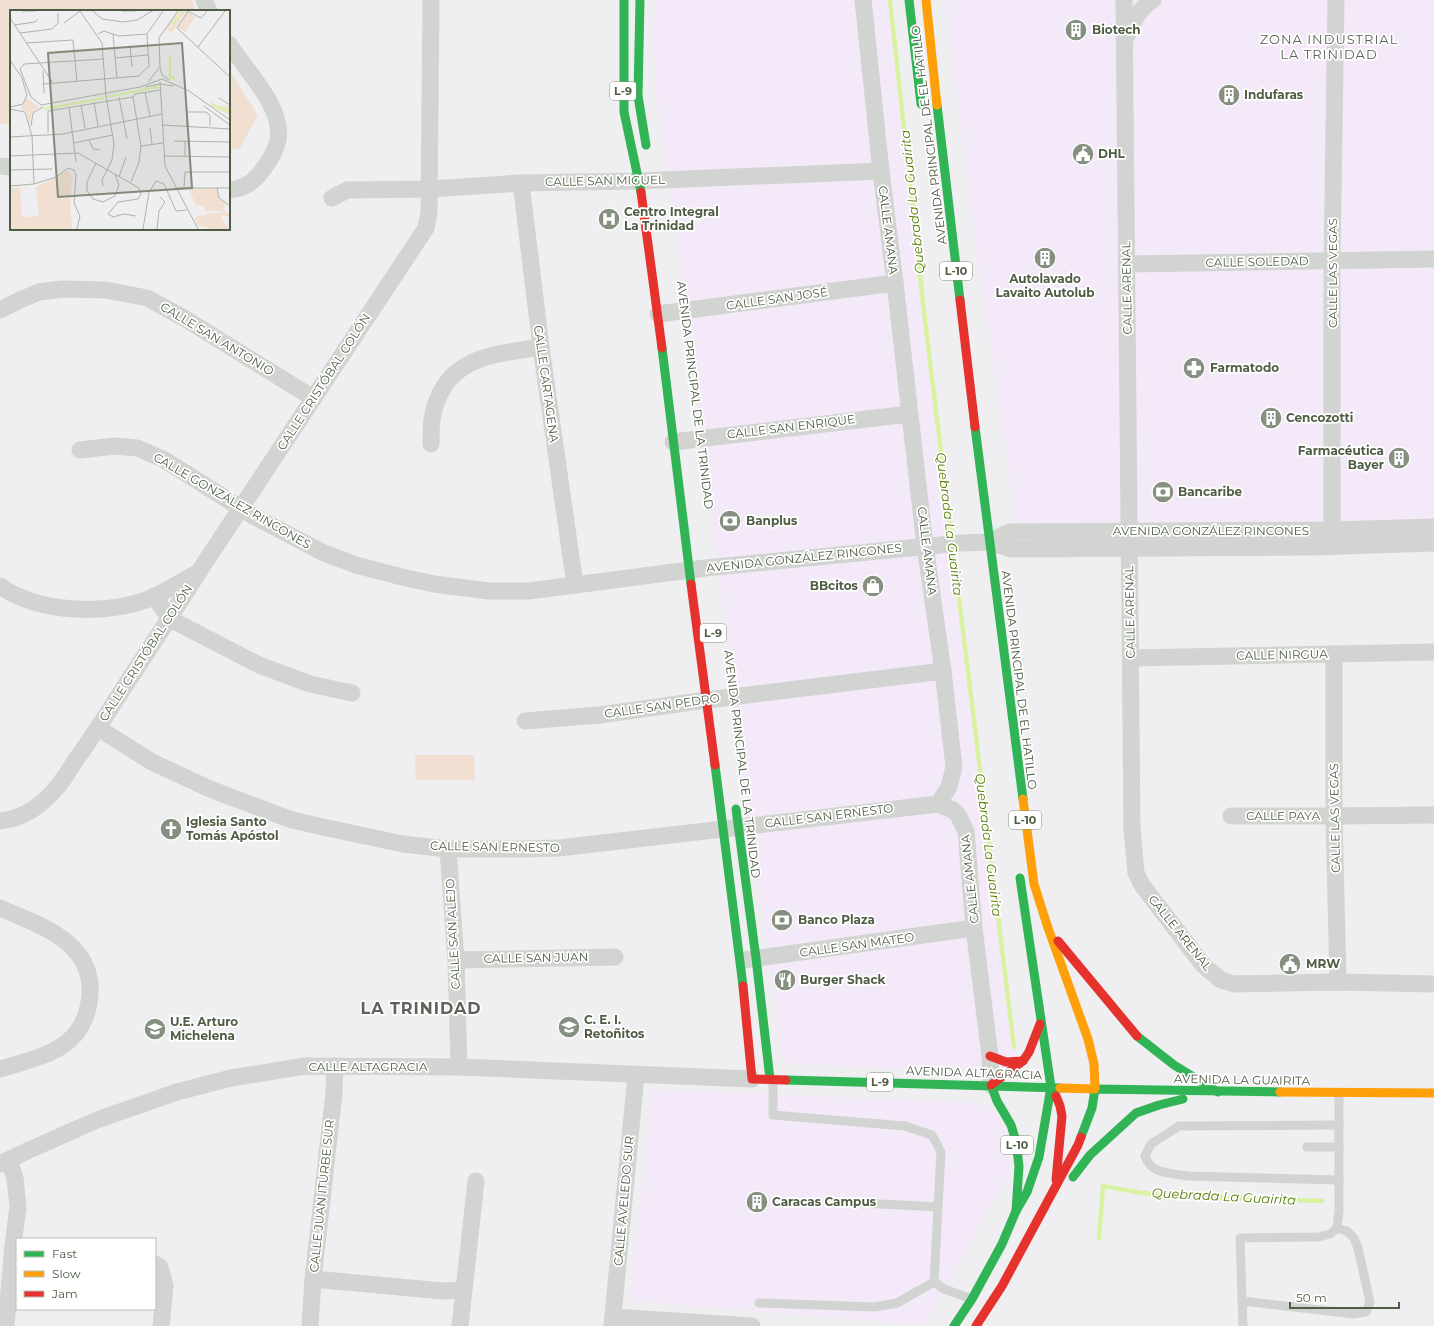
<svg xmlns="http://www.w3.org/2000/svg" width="1434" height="1326" viewBox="0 0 1434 1326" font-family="Montserrat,sans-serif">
<rect width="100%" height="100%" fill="#efeef0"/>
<g fill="#f4e9f8">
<path d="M655 0H892L902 142 927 325 1018 1061 1002 1073 790 1064 784 1061 782 1054 737 724 683 283 656 97 654 46Z"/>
<path d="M945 0H1434V523L1127 522 1027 525 1019 523 1015 517 988 327 978 268Z"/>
<path d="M652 1089 981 1103 995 1110 1008 1136 1009 1172 925 1325 630 1301Z"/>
</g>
<g fill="#f1e0d1">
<path d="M0 0H192L196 11H11V125L0 123Z"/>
<path d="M229 70 258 115 240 148 229 150Z"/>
<path d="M415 755H474L475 780H416Z"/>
</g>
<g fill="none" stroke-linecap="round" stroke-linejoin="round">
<g stroke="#d9f2a2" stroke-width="4.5">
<path d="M890 0 925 321 1014 1047"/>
<path d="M1099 1238 1103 1186 1142 1193 1175 1196 1322 1201"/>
</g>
<g stroke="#d1d4d0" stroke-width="9">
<path d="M773 1080V1115L905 1126 932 1135 941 1152 934 1282 944 1289 972 1299"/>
<path d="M1307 1147H1339"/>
<path d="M1339 1180 1188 1176C1171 1173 1151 1175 1145 1156L1151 1144 1179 1126 1339 1125"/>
<path d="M843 1202 938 1207"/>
<path d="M1242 1301 1354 1314 1366 1312 1370 1302 1358 1248 1354 1238 1347 1231 1337 1228"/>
<path d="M759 1303 875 1307 897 1303 934 1282"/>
<path d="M1243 1326 1240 1238 1318 1237 1330 1234 1337 1228 1339 1210V1093"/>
</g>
<g stroke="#d1d4d0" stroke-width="17">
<path d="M204 0 209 11"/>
<path d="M863 0 881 171 895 283 925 546 943 671 954 767 949 787 938 804"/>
<path d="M1124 0 1132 829 1136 873 1142 885 1203 965 1221 980 1234 984 1338 982 1434 984"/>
<path d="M1127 36C1133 22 1139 8 1153 0"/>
<path d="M229 44C246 71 284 107 278 140 276 150 270 160 264 168 256 180 244 189 229 190"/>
<path d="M0 166 11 167"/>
<path d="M521 183 541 347 575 585"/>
<path d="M332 198 347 190 429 189 521 183 639 181 881 171"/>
<path d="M1127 264 1434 259"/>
<path d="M0 310 20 300 39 292 62 289 106 290 147 298 184 318 313 398"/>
<path d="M658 314 895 283"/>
<path d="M673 442 909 414"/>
<path d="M431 444C431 436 431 427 432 419 443 357 490 355 541 347"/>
<path d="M80 450 115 446 137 448 163 459 255 517 324 553 356 565 402 577 434 584 489 591H529L705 568 961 543 989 542 1012 549 1313 547 1434 543"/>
<path d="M989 542 1010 532 1332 530 1434 527"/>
<path d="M1332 546V261L1336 0"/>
<path d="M0 586C38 613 103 615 146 600 163 594 181 581 198 573"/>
<path d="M154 596 170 619 259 665 310 684 352 693"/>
<path d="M1334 654V816L1338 982"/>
<path d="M1131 658 1434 652"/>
<path d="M525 721 599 715 707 700 943 671"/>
<path d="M98 728 152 762 210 789 289 819 318 826 403 844 448 849H522L559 848 938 804 953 810 958 815 966 831 974 928 990 1056 991 1085"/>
<path d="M1231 816H1334L1434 815"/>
<path d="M0 821C18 819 35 810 48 797 59 787 67 774 75 761 89 742 101 723 114 703 142 659 171 617 198 573L426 228 429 213 431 0"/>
<path d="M448 849 456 960 459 1067"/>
<path d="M0 908C23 918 57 930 74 949 86 962 91 977 90 994 86 1049 44 1056 0 1069"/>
<path d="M456 960 615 957"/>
<path d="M744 960 974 928"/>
<path d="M0 1164 27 1151 97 1120 177 1092 231 1078 305 1066 459 1067 752 1079"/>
<path d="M155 1264 160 1267 165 1286 161 1326"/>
<path d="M313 1279 443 1291 463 1290"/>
<path d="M613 1317 752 1326"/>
<path d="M6 1326 13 1245 18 1207 15 1178 9 1160"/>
<path d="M310 1326 313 1279 334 1093 335 1066"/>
<path d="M460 1326 476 1181"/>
<path d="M612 1326 636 1075"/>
</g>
<g stroke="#30b455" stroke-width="9">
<path d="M624 0V112L641 192"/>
<path d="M640 0 638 96 646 145"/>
<path d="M909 0 921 104"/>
<path d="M937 105 960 300"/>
<path d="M662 348 691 584"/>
<path d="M975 427 1023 799"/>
<path d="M715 765 743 986"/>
<path d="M736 809 756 958 770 1079"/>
<path d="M1020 878 1051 1087"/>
<path d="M1137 1036 1174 1065 1218 1092"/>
<path d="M786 1080 1060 1088"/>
<path d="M991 1085 997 1101 1011 1125 1016 1141 1019 1166 1016 1211"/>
<path d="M1081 1137 1092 1108 1095 1089 1280 1092"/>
<path d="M1073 1177 1090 1155 1136 1113 1159 1105 1183 1099"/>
<path d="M954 1326 972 1299 1002 1244 1016 1211 1027 1192 1039 1157 1051 1087"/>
</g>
<g stroke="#ff9f0a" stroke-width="9">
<path d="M926 0 937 105"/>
<path d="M1023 799 1034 884 1047 925 1088 1039 1094 1064 1095 1089 1060 1088"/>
<path d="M1280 1092 1434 1093"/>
</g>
<g stroke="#e5322d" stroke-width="9">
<path d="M641 192 662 348"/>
<path d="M960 300 975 427"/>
<path d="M691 584 715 765"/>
<path d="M1058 941 1137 1036"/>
<path d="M743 986 752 1079 786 1080"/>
<path d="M990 1056 1006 1062 1023 1061"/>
<path d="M991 1085 1023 1061 1029 1052 1040 1024"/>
<path d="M1056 1096 1060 1106 1062 1116 1056 1180"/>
<path d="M976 1326 1002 1286 1078 1145 1081 1137"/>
</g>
</g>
<defs>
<g id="building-disc" transform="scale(1.15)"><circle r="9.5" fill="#869080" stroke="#fff"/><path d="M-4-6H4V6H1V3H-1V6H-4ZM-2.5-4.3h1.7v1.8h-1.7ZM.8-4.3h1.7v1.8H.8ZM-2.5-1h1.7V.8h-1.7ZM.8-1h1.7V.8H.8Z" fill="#fff"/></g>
<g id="civic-disc" transform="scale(1.15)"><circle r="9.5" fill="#869080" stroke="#fff"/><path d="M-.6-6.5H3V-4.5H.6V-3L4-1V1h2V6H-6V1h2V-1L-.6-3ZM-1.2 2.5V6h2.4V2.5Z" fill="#fff"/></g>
<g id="hospital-disc" transform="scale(1.15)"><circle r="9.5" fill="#869080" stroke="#fff"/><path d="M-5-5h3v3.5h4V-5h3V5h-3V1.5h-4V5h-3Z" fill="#fff"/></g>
<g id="pharmacy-disc" transform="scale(1.15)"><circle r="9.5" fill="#869080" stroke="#fff"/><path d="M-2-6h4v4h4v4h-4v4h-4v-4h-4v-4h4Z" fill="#fff"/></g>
<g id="bank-disc" transform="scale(1.15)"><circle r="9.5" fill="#869080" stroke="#fff"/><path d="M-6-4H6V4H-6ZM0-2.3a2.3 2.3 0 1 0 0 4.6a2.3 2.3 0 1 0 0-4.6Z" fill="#fff"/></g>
<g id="shop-disc" transform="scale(1.15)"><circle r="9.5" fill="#869080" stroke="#fff"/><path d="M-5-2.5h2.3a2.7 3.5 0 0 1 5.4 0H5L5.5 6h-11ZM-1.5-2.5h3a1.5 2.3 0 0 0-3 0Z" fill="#fff"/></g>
<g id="church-disc" transform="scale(1.15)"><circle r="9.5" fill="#869080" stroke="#fff"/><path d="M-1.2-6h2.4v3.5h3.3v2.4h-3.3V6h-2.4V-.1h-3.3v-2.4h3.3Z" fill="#fff"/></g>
<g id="restaurant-disc" transform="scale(1.15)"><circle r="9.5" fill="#869080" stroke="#fff"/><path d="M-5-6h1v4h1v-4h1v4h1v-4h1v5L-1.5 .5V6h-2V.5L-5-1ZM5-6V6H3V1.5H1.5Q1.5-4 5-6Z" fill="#fff"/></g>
<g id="school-disc" transform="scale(1.15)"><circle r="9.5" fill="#869080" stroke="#fff"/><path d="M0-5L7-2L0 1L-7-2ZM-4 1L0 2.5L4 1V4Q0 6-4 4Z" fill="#fff"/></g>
</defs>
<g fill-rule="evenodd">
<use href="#building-disc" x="1076" y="30"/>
<use href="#building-disc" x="1229" y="95"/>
<use href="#civic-disc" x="1083" y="154"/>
<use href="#hospital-disc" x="609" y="219"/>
<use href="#building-disc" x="1045" y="258"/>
<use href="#pharmacy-disc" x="1194" y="368"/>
<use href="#building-disc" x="1271" y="418"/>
<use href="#building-disc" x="1399" y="458"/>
<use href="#bank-disc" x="1163" y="492"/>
<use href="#bank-disc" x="730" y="521"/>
<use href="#shop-disc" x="873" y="586"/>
<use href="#church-disc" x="171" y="829"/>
<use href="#bank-disc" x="782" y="920"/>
<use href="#civic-disc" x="1290" y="964"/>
<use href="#restaurant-disc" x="785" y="980"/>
<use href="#school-disc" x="569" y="1027"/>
<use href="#school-disc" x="155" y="1029"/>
<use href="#building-disc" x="757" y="1202"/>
</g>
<g text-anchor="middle" stroke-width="3.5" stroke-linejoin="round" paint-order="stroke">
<g fill="#fff" stroke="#838e7c" stroke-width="1">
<rect x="610" y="82" width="26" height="18" rx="3"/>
<rect x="940" y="262" width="32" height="18" rx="3"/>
<rect x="700" y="624" width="26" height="18" rx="3"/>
<rect x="1009" y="811" width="32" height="18" rx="3"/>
<rect x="867" y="1073" width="26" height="18" rx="3"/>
<rect x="1001" y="1136" width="32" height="18" rx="3"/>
</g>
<g font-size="11" font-weight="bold" fill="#4e5d44">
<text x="623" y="95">L-9</text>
<text x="956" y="275">L-10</text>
<text x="713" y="637">L-9</text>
<text x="1025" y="824">L-10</text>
<text x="880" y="1086">L-9</text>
<text x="1017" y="1149">L-10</text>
</g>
<g font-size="12" font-weight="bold" fill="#4e5d44" stroke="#fff" text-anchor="start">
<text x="1092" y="34">Biotech</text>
<text x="1244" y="99">Indufaras</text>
<text x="1098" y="158">DHL</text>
<text x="624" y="216">Centro Integral<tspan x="624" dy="14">La Trinidad</tspan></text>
<text x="1045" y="283" text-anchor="middle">Autolavado<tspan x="1045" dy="14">Lavaito Autolub</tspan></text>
<text x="1210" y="372">Farmatodo</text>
<text x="1286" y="422">Cencozotti</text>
<text x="1384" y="455" text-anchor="end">Farmacéutica<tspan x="1384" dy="14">Bayer</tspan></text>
<text x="1178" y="496">Bancaribe</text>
<text x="746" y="525">Banplus</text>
<text x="858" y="590" text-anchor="end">BBcitos</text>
<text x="186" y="826">Iglesia Santo<tspan x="186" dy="14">Tomás Apóstol</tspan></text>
<text x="798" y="924">Banco Plaza</text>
<text x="1306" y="968">MRW</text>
<text x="800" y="984">Burger Shack</text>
<text x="584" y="1024">C. E. I.<tspan x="584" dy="14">Retoñitos</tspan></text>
<text x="170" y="1026">U.E. Arturo<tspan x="170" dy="14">Michelena</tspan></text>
<text x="772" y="1206">Caracas Campus</text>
</g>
<g font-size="12" fill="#4e5d44" stroke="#fff">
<text transform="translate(929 135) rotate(-97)" y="4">AVENIDA PRINCIPAL DE EL HATILLO</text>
<text transform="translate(605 181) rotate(-1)" y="4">CALLE SAN MIGUEL</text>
<text transform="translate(888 230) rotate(83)" y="4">CALLE AMANA</text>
<text transform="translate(1257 262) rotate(-1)" y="4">CALLE SOLEDAD</text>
<text transform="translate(1333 273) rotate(-90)" y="4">CALLE LAS VEGAS</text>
<text transform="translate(1127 288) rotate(-91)" y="4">CALLE ARENAL</text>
<text transform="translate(777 299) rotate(-8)" y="4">CALLE SAN JOSÉ</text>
<text transform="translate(217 339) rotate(31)" y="4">CALLE SAN ANTONIO</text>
<text transform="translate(324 382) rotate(-57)" y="4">CALLE CRISTÓBAL COLÓN</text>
<text transform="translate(546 384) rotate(82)" y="4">CALLE CARTAGENA</text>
<text transform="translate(695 395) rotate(83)" y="4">AVENIDA PRINCIPAL DE LA TRINIDAD</text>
<text transform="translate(791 427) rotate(-7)" y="4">CALLE SAN ENRIQUE</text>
<text transform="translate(232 501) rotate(30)" y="4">CALLE GONZÁLEZ RINCONES</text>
<text x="1211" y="535">AVENIDA GONZÁLEZ RINCONES</text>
<text transform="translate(927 551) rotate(83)" y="4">CALLE AMANA</text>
<text transform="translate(804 558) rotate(-6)" y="4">AVENIDA GONZÁLEZ RINCONES</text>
<text transform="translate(1130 612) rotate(-91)" y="4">CALLE ARENAL</text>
<text transform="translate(146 653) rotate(-57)" y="4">CALLE CRISTÓBAL COLÓN</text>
<text transform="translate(1282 655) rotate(-1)" y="4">CALLE NIRGUA</text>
<text transform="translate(1019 680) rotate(83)" y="4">AVENIDA PRINCIPAL DE EL HATILLO</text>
<text transform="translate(662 706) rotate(-8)" y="4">CALLE SAN PEDRO</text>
<text transform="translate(742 764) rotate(83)" y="4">AVENIDA PRINCIPAL DE LA TRINIDAD</text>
<text transform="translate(829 816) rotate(-7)" y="4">CALLE SAN ERNESTO</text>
<text x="1283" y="820">CALLE PAYA</text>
<text transform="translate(1335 818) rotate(-91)" y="4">CALLE LAS VEGAS</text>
<text transform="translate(495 847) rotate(1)" y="4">CALLE SAN ERNESTO</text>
<text transform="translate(970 879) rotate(-96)" y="4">CALLE AMANA</text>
<text transform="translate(1180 933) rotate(51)" y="4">CALLE ARENAL</text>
<text transform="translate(453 934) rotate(-93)" y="4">CALLE SAN ALEJO</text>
<text transform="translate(857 945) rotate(-8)" y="4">CALLE SAN MATEO</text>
<text transform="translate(536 958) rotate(-1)" y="4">CALLE SAN JUAN</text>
<text x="368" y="1071">CALLE ALTAGRACIA</text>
<text transform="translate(974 1073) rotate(2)" y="4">AVENIDA ALTAGRACIA</text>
<text transform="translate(1242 1080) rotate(1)" y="4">AVENIDA LA GUAIRITA</text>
<text transform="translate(322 1196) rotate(-84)" y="4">CALLE JUAN ITURBE SUR</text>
<text transform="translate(624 1201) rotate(-85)" y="4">CALLE AVELEDO SUR</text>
</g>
<g font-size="13" letter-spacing="1" fill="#5d635a" stroke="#fff">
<text x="1329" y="44">ZONA INDUSTRIAL<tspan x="1329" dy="15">LA TRINIDAD</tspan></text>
</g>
<g font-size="13" font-style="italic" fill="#557b06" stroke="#fff">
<text transform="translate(912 202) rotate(-96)" y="5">Quebrada La Guairita</text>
<text transform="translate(950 524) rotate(83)" y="5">Quebrada La Guairita</text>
<text transform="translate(989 845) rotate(83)" y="5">Quebrada La Guairita</text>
<text transform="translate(1224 1196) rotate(3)" y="5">Quebrada La Guairita</text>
</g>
<g font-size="16" font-weight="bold" letter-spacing="1" fill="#5d635a" stroke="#fff">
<text x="421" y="1014">LA TRINIDAD</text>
</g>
</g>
<g transform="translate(10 10)">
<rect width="220" height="220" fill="#efeef0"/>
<path d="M169 1 163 14 173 1H176L162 23 156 19ZM178 2 185 7 175 22 168 17ZM17 88 29 97 22 103 20 114 16 102 10 97ZM201 92 207 96H220V105L200 95ZM58 160 63 167 60 190 62 219H0V178L10 177 12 207 29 206 26 177ZM207 178 208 186 215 193 214 200 220 205 219 207 212 205V210L220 219H203L188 215 184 209 187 206 214 201H195V197L188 195 187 198 179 179Z" fill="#f1e0d1"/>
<path fill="none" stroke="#d9f2a2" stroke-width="2" d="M163 14 172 1M160 45V68H165M97 87 147 77M202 94 207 98 220 101M34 99 94 88"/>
<path fill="none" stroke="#afb4ab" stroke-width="1" d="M12 1H26M70 1 92 33 96 86 104 134 102 150 92 170 93 176M83 1 92 9 113 12 127 10 142 1M112 1H125M177 1 191 8 197 1M178 1 167 18 220 67M0 8 43 73M54 13 70 1M4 15 25 12 28 9M10 23 42 19 48 13V3M88 24 94 21 109 26 137 24M103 24 107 68M16 33 63 30 67 72M120 36 122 57M188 37 215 1M105 48 138 45M0 50 12 68 17 85 13 94 0 97M14 54 94 49M14 54 10 59 21 87 31 95 130 77 152 69 179 81 220 110M150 57 149 28 168 1M150 57 152 65 159 70M33 61 34 83M138 72 150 57M34 74 129 66 139 56 137 24 153 1M135 77 150 74 163 76M135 82 140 106M109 87 117 129M209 88 220 95M84 92 88 116M71 95 75 118M194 96 220 115M59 97 66 152M0 99 15 102 22 126M152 104 155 156 188 219M152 115 220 119M21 116 23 103 33 97M177 116V102H196L200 105V116M140 118 142 134M38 123V101L123 87 125 84 151 80M22 126 24 174M0 127 53 124 152 104 150 72M79 130 83 139 90 140M164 131 220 132M63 133 103 125M131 136 153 133M0 146 68 143 129 178 131 184 128 189 108 192 98 204 103 207 114 204 126 206M153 146 220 147M175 146V131M86 153 77 172V181L83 189 93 192 105 186 109 175 105 164M0 160 42 159M109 167 116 147M121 172 129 152 131 136 123 87M0 176 24 174 46 167 58 158 64 160 66 165 64 193 70 206 67 219M174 177 175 162H220M165 178H220M207 178 209 188 220 196M133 219 139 182 146 171 154 174 166 201 177 200M147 219 149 201 155 192 150 187"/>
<path fill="#808b7a" fill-opacity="0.15" stroke="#808b7a" stroke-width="2" d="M172 33 182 178 48 187 38 43Z"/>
<rect width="220" height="220" fill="none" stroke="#4e5d44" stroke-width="2"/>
</g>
<rect x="16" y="1238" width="140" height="72" fill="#ffffff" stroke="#b8beb4"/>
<rect x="24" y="1251" width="20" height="6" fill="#30b455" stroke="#b8beb4"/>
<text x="52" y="1258" font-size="12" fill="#4e5d44">Fast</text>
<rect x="24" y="1271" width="20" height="6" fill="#ff9f0a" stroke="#b8beb4"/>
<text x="52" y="1278" font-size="12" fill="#4e5d44">Slow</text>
<rect x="24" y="1291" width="20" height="6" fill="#e5322d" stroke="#b8beb4"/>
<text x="52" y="1298" font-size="12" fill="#4e5d44">Jam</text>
<path d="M1290 1302v6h109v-6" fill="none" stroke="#4e5d44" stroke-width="2"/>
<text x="1296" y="1302" font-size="12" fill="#4e5d44" stroke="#ffffff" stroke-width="3" paint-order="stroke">50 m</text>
</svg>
